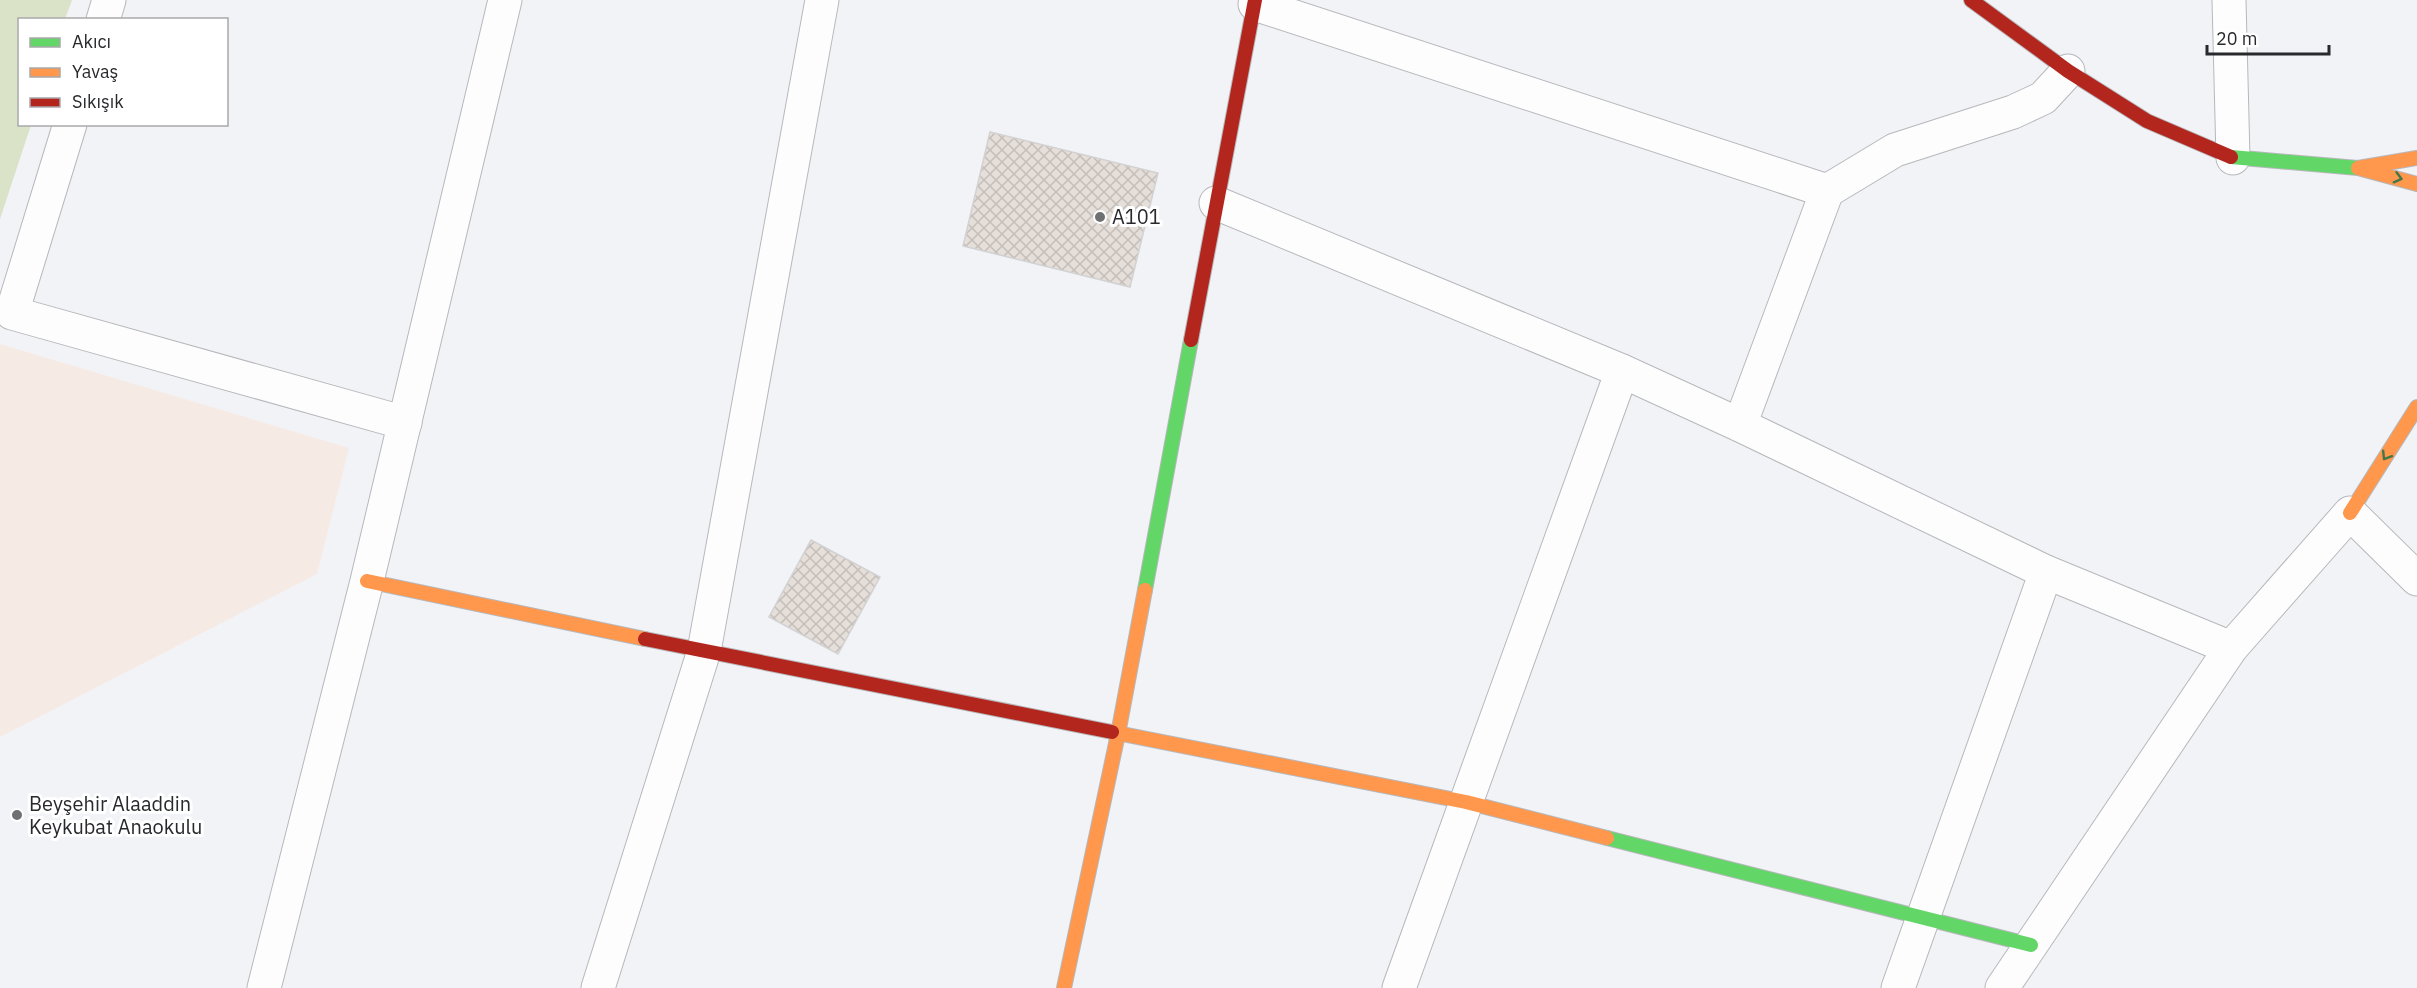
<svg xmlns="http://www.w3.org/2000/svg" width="2417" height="988" viewBox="0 0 2417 988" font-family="'IBM Plex Sans',sans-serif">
<defs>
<pattern id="building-cross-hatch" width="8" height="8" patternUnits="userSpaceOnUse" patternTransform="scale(1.5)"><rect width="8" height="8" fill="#e5ded9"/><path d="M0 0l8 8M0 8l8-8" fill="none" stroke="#c4beba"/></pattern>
</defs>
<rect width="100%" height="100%" fill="#f2f3f7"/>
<path fill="#f6eae5" d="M0 344 349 448 317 574 0 737Z"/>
<path fill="#dae2c8" d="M0 0H72L65 19 20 20V124L31 125 0 219Z"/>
<g fill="url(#building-cross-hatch)" stroke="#d3d2d3" stroke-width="1.5">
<path d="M990 132 1158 173 1130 287 963 246Z"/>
<path d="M811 540 880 577 838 654 769 617Z"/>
</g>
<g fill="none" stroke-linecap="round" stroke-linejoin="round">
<g stroke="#b7b8bb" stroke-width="35">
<g id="street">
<path d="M2229 0 2233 158"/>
<path d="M1255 4 1827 191 1740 425"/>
<path d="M103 20 109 0"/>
<path d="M70 124 12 313 405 423"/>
<path d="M1827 191 1895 150 2013 112 2043 98 2068 71"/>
<path d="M1216 203 1622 371 1740 425 2046 572 2231 648"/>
<path d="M264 988 367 581 505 0"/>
<path d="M598 988 704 651 822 0"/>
<path d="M1399 988 1622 371"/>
<path d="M1898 988 2046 572"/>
<path d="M2002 988 2231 648 2350 513 2417 579"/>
</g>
</g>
<g stroke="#b7b8bb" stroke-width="16">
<g id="fast">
<path d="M2231 157 2358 168"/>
<path d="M1145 590 1191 340"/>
<path d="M1607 838 2031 945"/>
</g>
</g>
<g stroke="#b7b8bb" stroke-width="16">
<g id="slow">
<path d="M2417 158 2358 168 2417 184"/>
<path d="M2350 513 2417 407"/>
<path d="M367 581 645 639"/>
<path d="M1112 732 1466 802 1607 838"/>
<path d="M1064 988 1118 734 1145 590"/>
</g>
</g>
<g stroke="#b7b8bb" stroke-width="16">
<g id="jam">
<path d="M1971 0 2068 71 2147 121 2231 157"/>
<path d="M1191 340 1255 0"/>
<path d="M645 639 1112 732"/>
</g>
</g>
<use href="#street" stroke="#fdfdfe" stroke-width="33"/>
<use href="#fast" stroke="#63d668" stroke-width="14"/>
<use href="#slow" stroke="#ff974d" stroke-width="14"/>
<use href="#jam" stroke="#b3261e" stroke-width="14"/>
</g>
<defs><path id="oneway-chevron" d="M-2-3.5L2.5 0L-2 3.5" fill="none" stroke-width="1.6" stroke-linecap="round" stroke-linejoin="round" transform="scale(1.5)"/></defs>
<g stroke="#437747">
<use href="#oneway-chevron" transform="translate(2398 178) rotate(15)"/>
<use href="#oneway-chevron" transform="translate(2386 456) rotate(122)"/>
</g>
<g fill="#6f7073" stroke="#fff" stroke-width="2">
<circle cx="1100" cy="217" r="6"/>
<circle cx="17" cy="815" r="6"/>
</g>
<g text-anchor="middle" stroke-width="6" stroke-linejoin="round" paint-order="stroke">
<g font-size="20" fill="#28292c" stroke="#fff" text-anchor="start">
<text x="1112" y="224">A101</text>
<text x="29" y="811">Beyşehir Alaaddin<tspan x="29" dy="23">Keykubat Anaokulu</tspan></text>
</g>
</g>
<rect x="18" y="18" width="210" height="108" fill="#ffffff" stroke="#a9a9ab" stroke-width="1.5"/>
<rect x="30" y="38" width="30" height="9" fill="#63d668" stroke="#a9a9ab" stroke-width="1.5"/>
<text x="72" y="48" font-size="18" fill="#28292c">Akıcı</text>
<rect x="30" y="68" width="30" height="9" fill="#ff974d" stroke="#a9a9ab" stroke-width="1.5"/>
<text x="72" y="78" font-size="18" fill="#28292c">Yavaş</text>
<rect x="30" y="98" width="30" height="9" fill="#b3261e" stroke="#a9a9ab" stroke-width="1.5"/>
<text x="72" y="108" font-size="18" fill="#28292c">Sıkışık</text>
<path d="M2207 45v9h122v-9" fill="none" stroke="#28292c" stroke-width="3"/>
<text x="2216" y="45" font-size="18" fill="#28292c" stroke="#ffffff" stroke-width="4.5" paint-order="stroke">20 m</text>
</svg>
